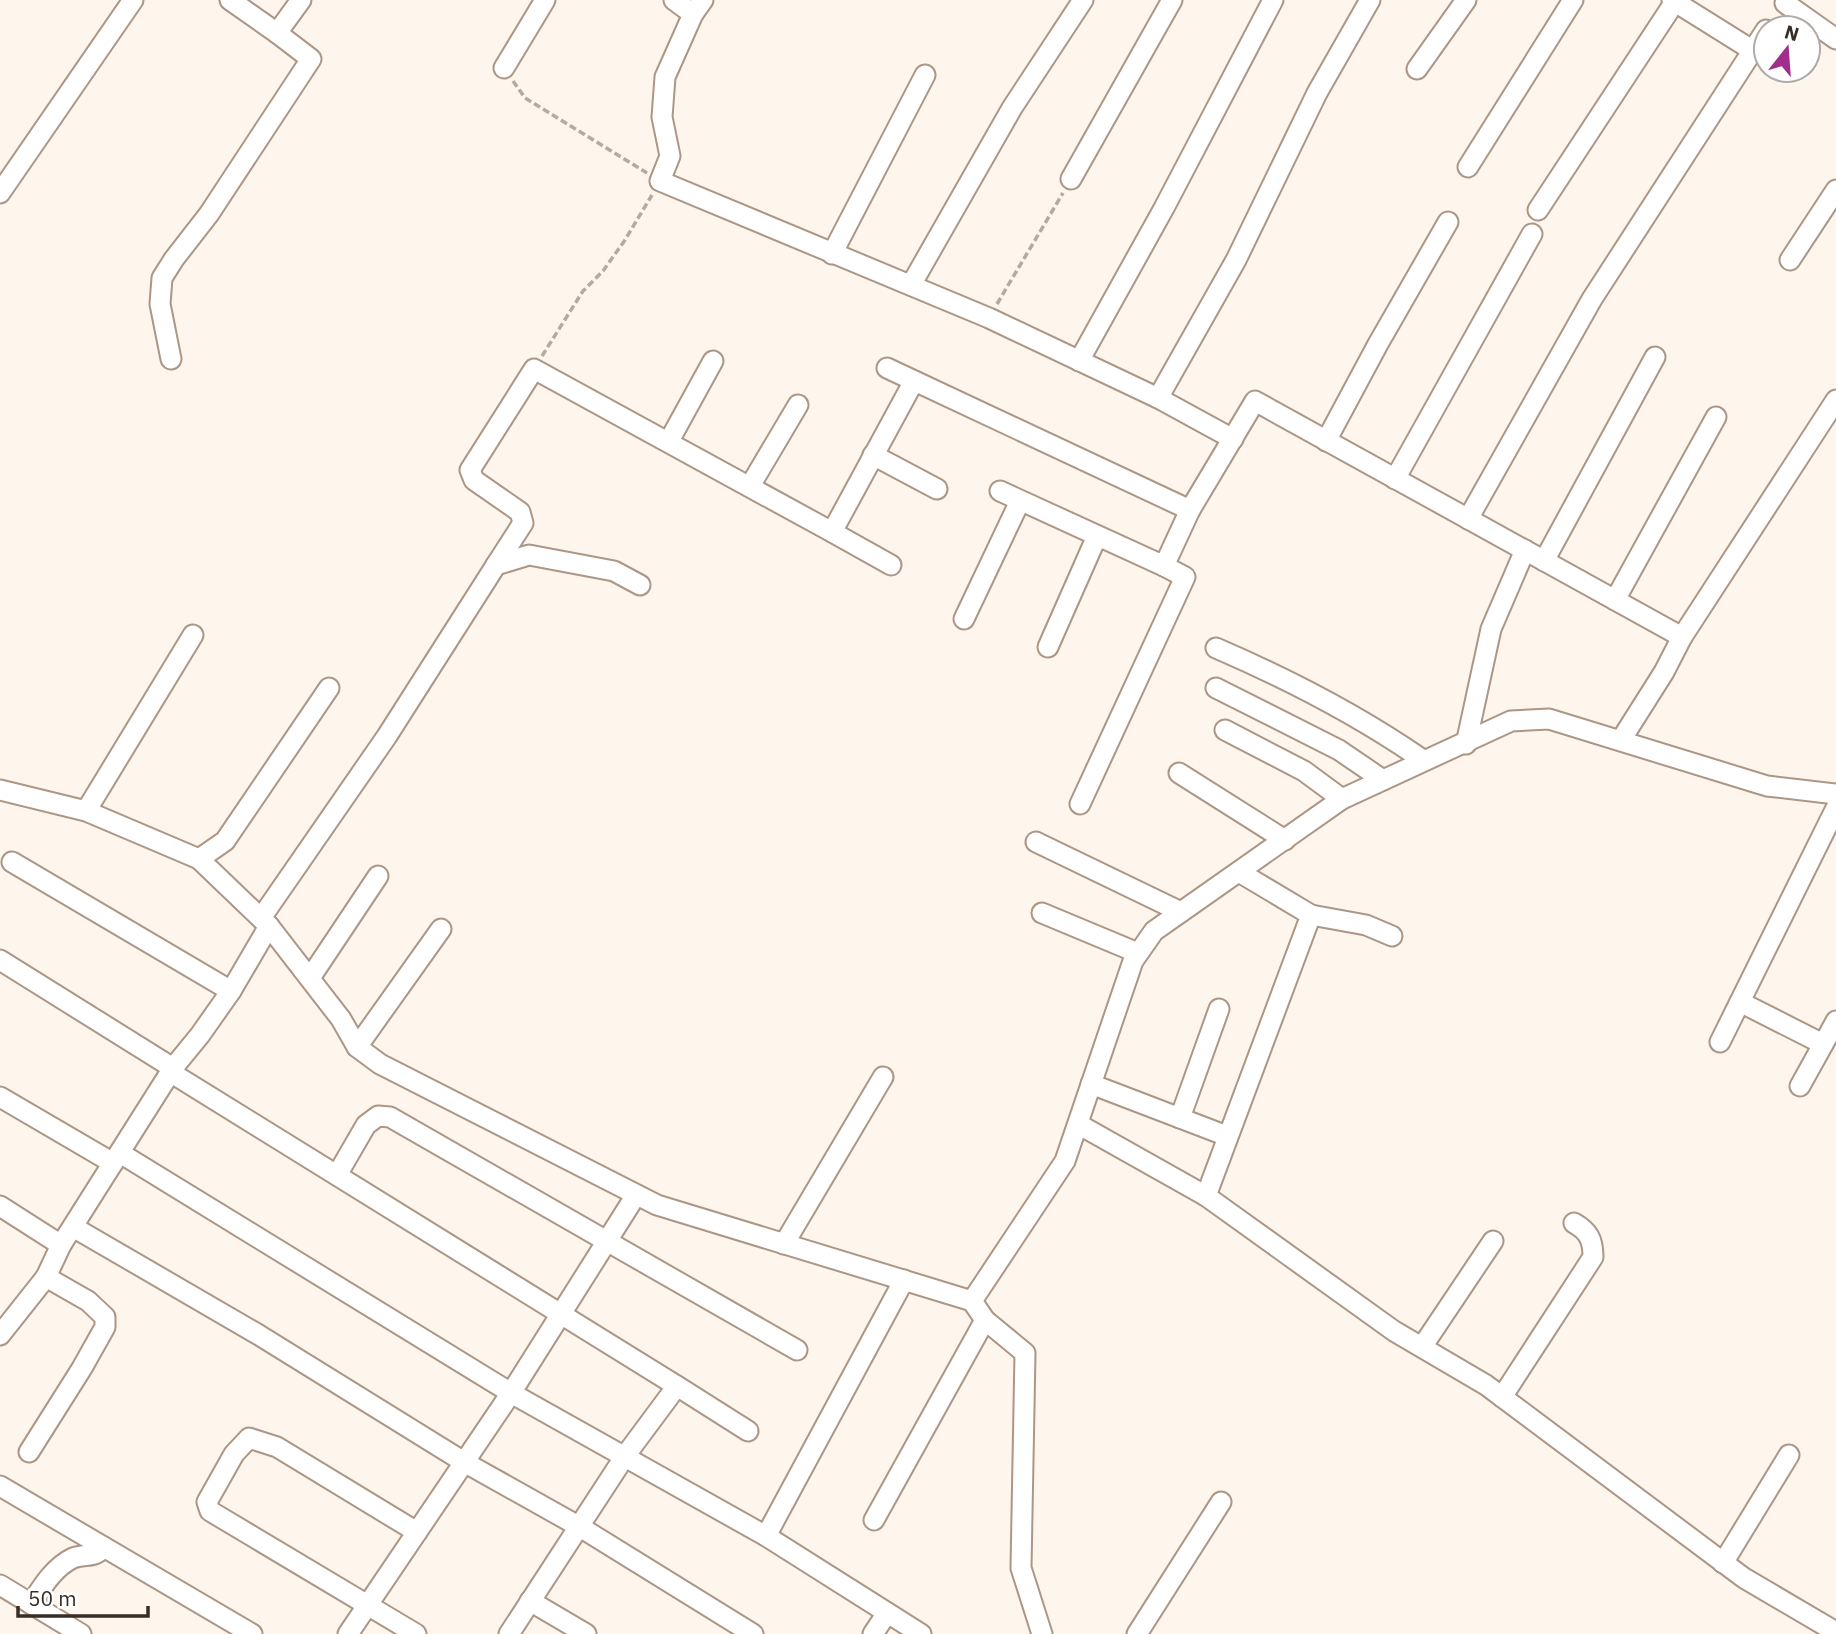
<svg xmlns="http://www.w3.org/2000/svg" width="1836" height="1634" viewBox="0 0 1836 1634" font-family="'IBM Plex Sans',sans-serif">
<rect width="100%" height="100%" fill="#fef5ed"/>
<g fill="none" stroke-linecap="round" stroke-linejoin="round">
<g stroke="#ac9685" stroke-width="23">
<g id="minor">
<path d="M230 0 277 33 301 0"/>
<path d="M674 0 693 14"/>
<path d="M703 0 693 14 665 77 662 117 670 156 660 181 989 318 1158 398 1236 260 1317 93 1370 0"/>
<path d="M1672 0 1752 50"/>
<path d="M1785 3 1836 39"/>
<path d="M504 68 545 0"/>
<path d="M1417 69 1466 0"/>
<path d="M1468 167 1573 0"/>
<path d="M1071 179 1172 0"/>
<path d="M0 193 133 0"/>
<path d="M1538 210 1676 0"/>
<path d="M832 254 925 75"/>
<path d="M1790 260 1836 190"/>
<path d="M911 285 1012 108 1083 0"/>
<path d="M171 359 160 304 162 278 174 259 209 214 311 59 277 33"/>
<path d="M1079 361 1164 208 1273 0"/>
<path d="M887 368 1190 510 1255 401 1682 637"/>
<path d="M1158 398 1233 439"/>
<path d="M669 441 713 361"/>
<path d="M1326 441 1378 344 1448 222"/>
<path d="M873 455 937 489"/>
<path d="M1395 479 1532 234"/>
<path d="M750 486 798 405"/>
<path d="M1000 491 1164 566 1190 510"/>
<path d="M1468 519 1592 299 1766 30"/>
<path d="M832 532 891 565"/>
<path d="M1544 561 1655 357"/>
<path d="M496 565 523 523 520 512 474 480 470 470 534 369 832 532 914 381"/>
<path d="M1615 600 1716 417"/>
<path d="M964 619 1020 501"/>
<path d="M1048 647 1097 536"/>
<path d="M1216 648C1288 679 1358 715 1423 760"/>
<path d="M1216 688 1339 750 1383 780"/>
<path d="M1225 730 1304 771 1342 799"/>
<path d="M1621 740 1664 672 1682 637 1836 400"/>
<path d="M1466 744 1491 629 1525 550"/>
<path d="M1179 773 1285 840"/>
<path d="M0 790 86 811 199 859 269 926 341 1019 357 1047 380 1064 657 1205 972 1301 1065 1161 1133 961 1154 931 1342 799 1511 721 1549 719 1767 786 1836 794"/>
<path d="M1080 804 1185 577 1164 566"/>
<path d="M86 811 193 635"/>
<path d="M1036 842 1181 912"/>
<path d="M199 859 225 841 329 688"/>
<path d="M12 862 231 991"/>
<path d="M1042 913 1138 953"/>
<path d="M1311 915 1366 925 1392 936"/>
<path d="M261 918 387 736 496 565 529 555 614 571 640 585"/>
<path d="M0 960 173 1068"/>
<path d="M310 978 378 876"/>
<path d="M1740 1002 1823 1044"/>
<path d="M1720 1042 1836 808"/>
<path d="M357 1047 441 929"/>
<path d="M170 1072 677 1386 625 1456 509 1634"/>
<path d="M1091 1084 1227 1136"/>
<path d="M1800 1086 1836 1021"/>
<path d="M0 1097 113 1163"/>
<path d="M1180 1118 1219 1009"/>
<path d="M1078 1124 1206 1196 1394 1331 1486 1385 1744 1578 1836 1632"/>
<path d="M120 1153 511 1393 766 1536 921 1634"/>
<path d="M337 1175 366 1125 378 1116 390 1117 797 1350"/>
<path d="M1206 1196 1311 915 1239 872"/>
<path d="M0 1206 61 1245"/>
<path d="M73 1227 259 1335 464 1462 580 1527 753 1634"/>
<path d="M784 1244 883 1077"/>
<path d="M972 1301 985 1320 1025 1353 1021 1568 1042 1634"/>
<path d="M0 1335 46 1277 61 1245 173 1068 200 1035 231 991 269 926"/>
<path d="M1422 1347 1493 1241"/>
<path d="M677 1386 748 1431"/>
<path d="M1502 1397 1593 1257C1593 1239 1588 1231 1574 1223"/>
<path d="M29 1452 82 1368 105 1327V1317L88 1301 46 1277"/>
<path d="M0 1486 252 1634"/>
<path d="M874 1520 985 1320"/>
<path d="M766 1536 904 1280"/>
<path d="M1723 1563 1789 1455"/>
<path d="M0 1585 81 1634"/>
<path d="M530 1601 586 1634"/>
<path d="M31 1604C42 1587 54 1567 73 1558 86 1553 94 1559 104 1547"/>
<path d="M348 1634 511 1393 636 1195"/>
<path d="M416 1634 210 1511 207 1502 234 1454 249 1438 277 1447 417 1532"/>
<path d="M873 1634 887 1613"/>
<path d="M1137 1634 1221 1502"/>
</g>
</g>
<g stroke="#b3aaa2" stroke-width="3.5" stroke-dasharray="7 3.5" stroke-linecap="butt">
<path d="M513 81 525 98 647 173"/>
<path d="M997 304 1063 193"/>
<path d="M542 356 583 291 603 271 625 240 652 195"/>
</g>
<use href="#minor" stroke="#fff" stroke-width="19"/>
</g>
<g transform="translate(1787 49) rotate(17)"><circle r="33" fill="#ffffff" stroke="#afaba8" stroke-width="2"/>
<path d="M0-5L12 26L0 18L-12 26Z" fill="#a02f8c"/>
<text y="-10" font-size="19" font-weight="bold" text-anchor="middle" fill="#362d26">N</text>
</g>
<path d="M18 1606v10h130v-10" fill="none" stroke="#362d26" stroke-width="3.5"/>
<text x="28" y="1606" font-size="21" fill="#362d26" stroke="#ffffff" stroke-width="5" paint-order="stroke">50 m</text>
</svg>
